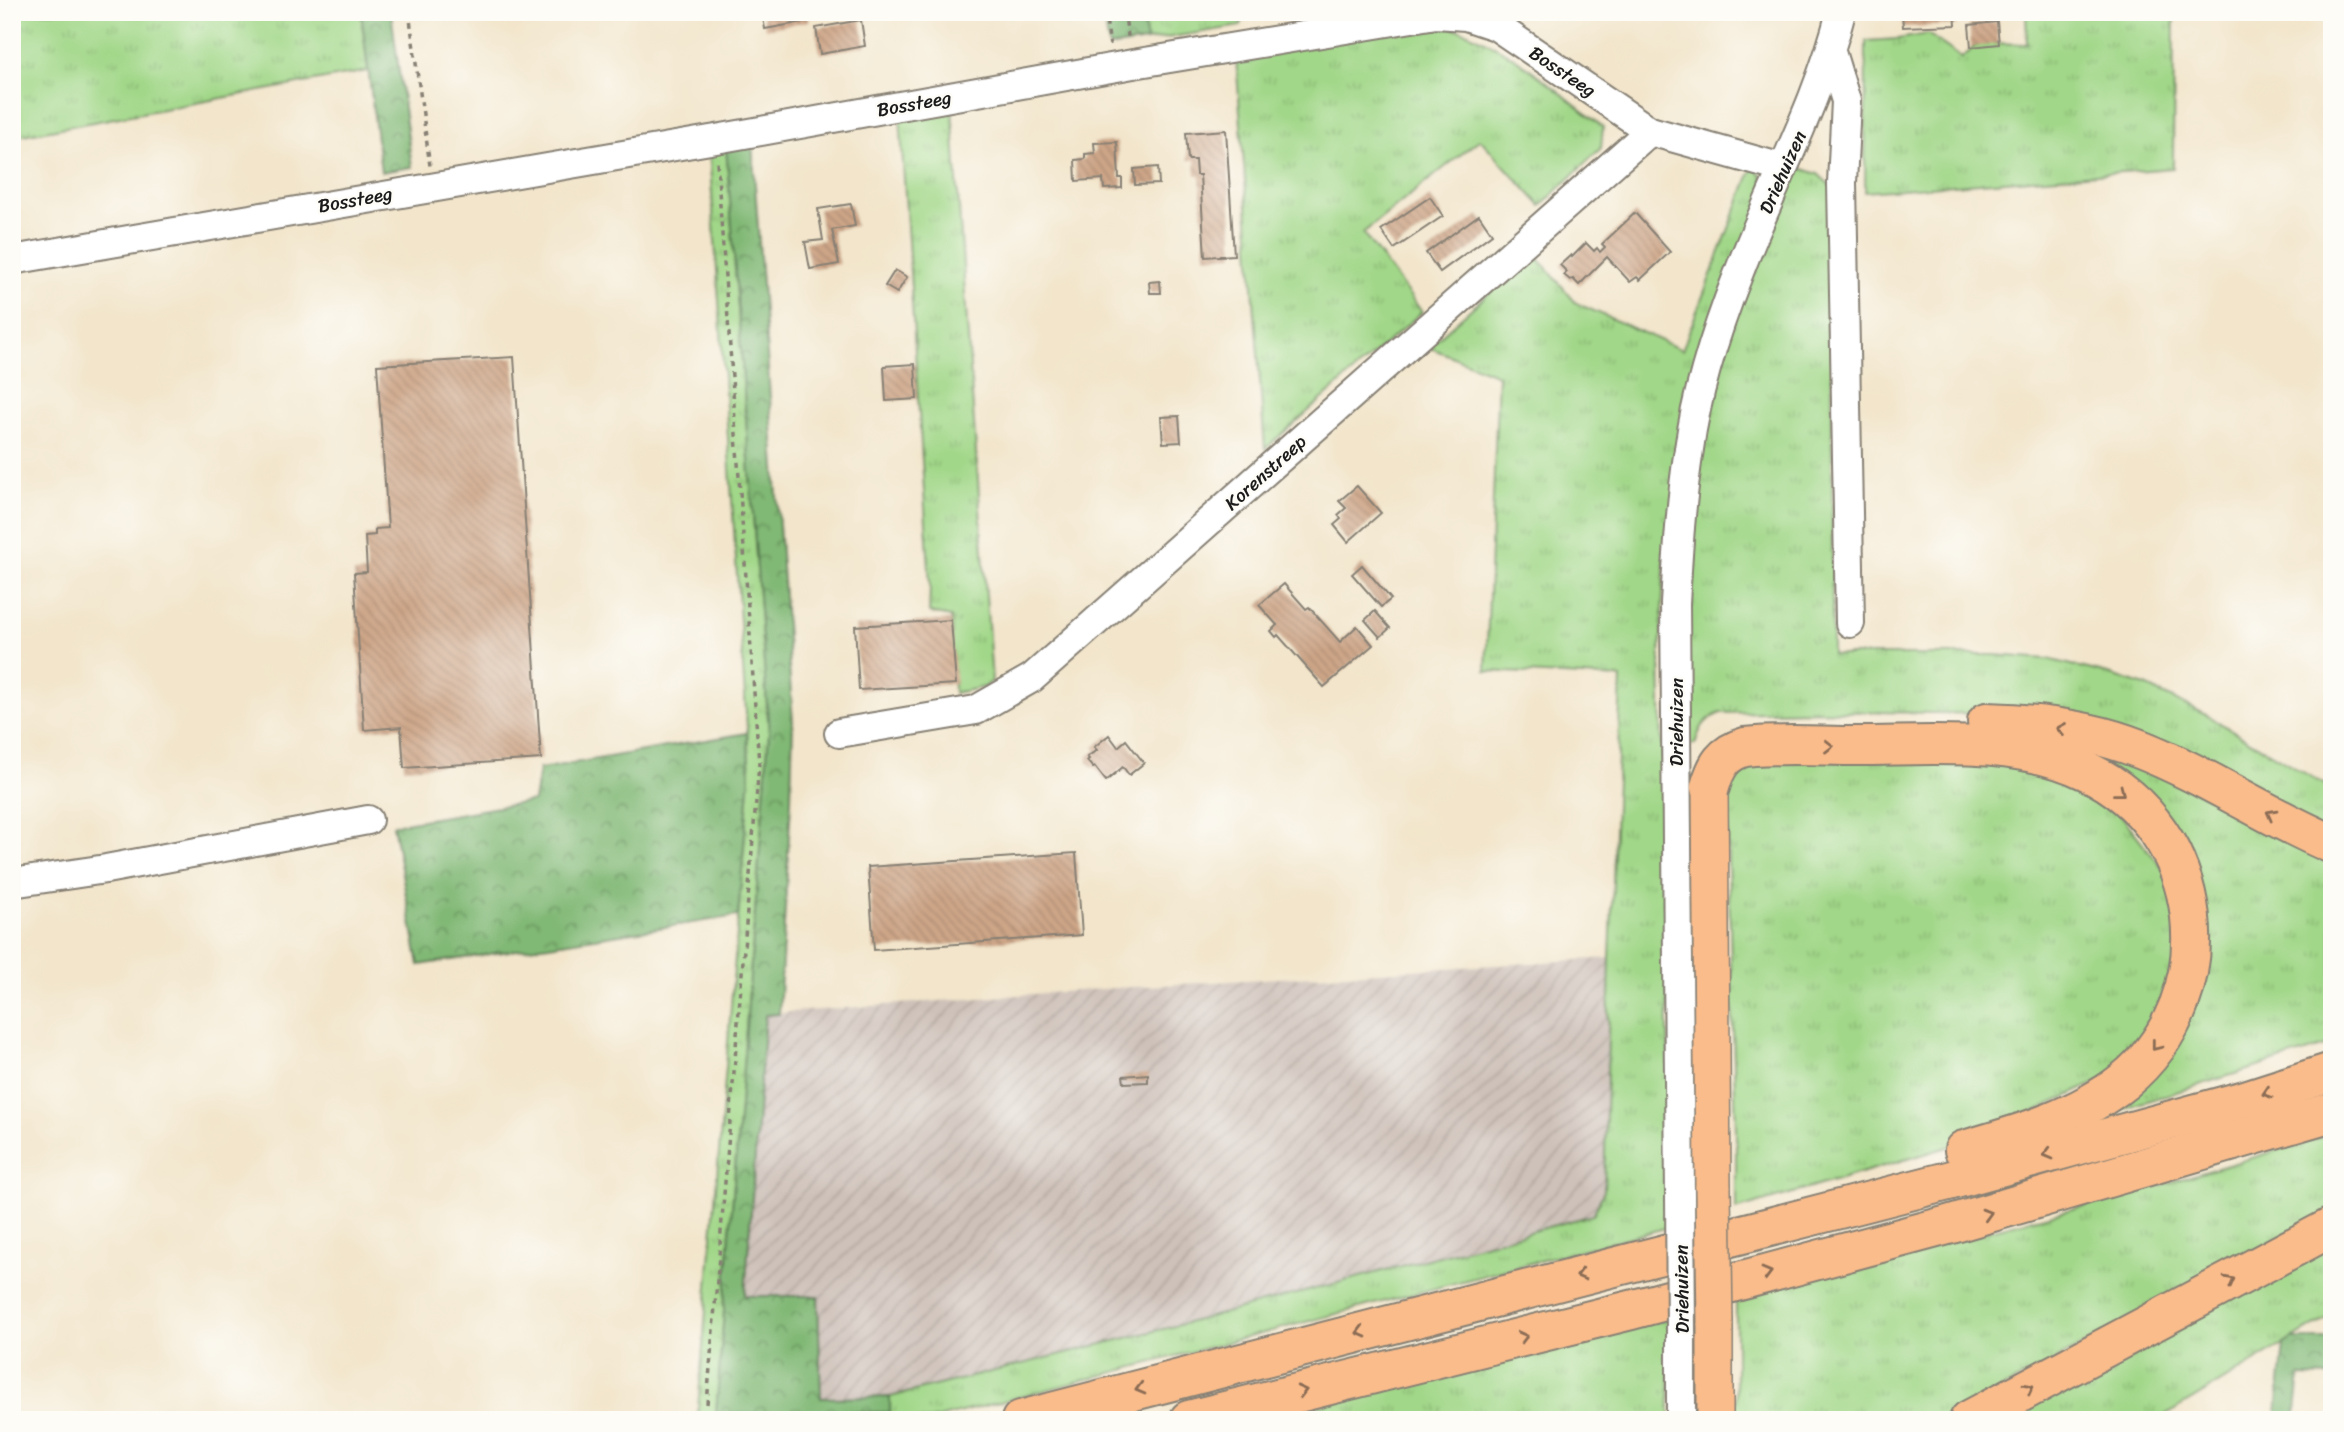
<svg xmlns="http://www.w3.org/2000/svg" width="2344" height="1432" viewBox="0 0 2344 1432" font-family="Sriracha,sans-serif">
<defs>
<pattern id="industrial-furrows" width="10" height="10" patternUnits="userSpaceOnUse" patternTransform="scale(1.75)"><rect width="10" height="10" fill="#cec1b9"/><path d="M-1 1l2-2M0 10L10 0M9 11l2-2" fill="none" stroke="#b0a59e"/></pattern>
<pattern id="grass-tufts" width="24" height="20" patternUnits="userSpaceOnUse" patternTransform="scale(1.75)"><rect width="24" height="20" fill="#a1d788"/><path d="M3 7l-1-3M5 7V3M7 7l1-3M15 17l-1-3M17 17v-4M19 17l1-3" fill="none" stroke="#8ab875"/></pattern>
<pattern id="forest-crowns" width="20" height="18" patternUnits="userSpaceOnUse" patternTransform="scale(1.75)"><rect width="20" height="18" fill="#80b874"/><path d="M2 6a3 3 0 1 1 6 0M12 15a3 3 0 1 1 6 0" fill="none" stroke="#68955e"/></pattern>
<pattern id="building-back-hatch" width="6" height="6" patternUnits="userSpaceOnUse" patternTransform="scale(1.75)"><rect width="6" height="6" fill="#cda587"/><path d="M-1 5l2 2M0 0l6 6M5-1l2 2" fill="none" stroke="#af8d74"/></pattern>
</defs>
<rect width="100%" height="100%" fill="#fdfcf7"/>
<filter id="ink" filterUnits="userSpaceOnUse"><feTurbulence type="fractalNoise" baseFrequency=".0143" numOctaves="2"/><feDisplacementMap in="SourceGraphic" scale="14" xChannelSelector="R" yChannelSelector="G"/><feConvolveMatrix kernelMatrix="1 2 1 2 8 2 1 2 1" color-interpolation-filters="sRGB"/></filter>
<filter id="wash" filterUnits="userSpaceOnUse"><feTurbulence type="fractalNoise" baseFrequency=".00686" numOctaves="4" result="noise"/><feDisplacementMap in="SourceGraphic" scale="28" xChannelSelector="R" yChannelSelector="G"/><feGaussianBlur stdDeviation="1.57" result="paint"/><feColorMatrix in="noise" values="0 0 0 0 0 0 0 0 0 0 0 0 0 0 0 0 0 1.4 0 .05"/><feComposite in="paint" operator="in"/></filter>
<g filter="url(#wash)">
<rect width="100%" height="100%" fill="#f2e5cb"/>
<path fill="url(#industrial-furrows)" d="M1610 958 1604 1191 1593 1215 1183 1324 890 1397 821 1398 745 1297 765 1014 1116 988Z"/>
<g fill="url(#grass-tufts)" stroke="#5e7a52" stroke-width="2">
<path d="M12 12H361L368 71 12 137Z"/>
<path d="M1142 12H1243L1241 26 1147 41Z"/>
<path d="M2026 12H2174L2173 168 1865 192 1866 41 1898 39 1928 34 1962 58 1979 43 2027 44Z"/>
<path d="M1452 27C1510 46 1556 90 1603 127L1601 148 1541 206 1480 139 1363 233 1422 312 1265 449 1236 58 1399 29Z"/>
<path d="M952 107 992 681 985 687 954 693 951 617 929 613 930 586 900 116Z"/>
<path d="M726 146 769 733 716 1413 890 1412V1397L1183 1324 1593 1215 1604 1191 1610 958 1621 678 1486 671 1498 375 1428 347 1534 253 1576 303 1682 350 1753 166 1762 175 1764 188 1665 552 1660 657 1670 1118 1669 1227 931 1420H697L750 774 709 149Z"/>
<path d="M1800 168 1818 174 1832 187V655H1994L2048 659 2112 675 2148 687 2206 715 2332 789V836L1997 714 1809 711 1721 713C1704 719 1700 728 1695 744H1688L1685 505 1707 392 1776 206Z"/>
<path d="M2078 740 2332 851V1044L2056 1129 2142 1076 2192 878Z"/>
<path d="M1953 752 2100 788 2176 886 2177 988 2113 1075 1975 1139 1736 1210V1130L1726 791 1731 777 1748 760Z"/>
<path d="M2332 1134V1209L1945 1420H1736V1296L2137 1192Z"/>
<path d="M2332 1241V1315L2158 1420H2001Z"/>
<path d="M1669 1314 1670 1420H1266Z"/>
</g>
<g fill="url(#forest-crowns)" stroke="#4e6a48" stroke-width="2">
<path d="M361 12H391L412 167 381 172Z"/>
<path d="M1103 12H1142L1147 41 1109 47Z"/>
<path d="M752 142 793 722 791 802 779 1014 765 1015 745 1296H818L821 1398 890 1397V1412L716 1414 769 733 726 146Z"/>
<path d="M747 733 750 774 738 916 419 965 393 825 534 801 539 769Z"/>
<path d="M2292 1339H2332V1377L2300 1376 2295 1420H2276L2284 1344Z"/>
</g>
<g id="blocks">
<g fill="url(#building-back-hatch)">
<path d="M762 12H807L809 21 765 29Z"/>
<path d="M1902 12H1955L1956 25 1903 27Z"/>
<path d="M861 20 865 46 820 54 816 28Z"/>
<path d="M1997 22 1999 44 1971 47 1969 25Z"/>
<path d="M1226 130 1234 255 1205 257 1200 175H1196L1195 160H1188L1186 133Z"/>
<path d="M1117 142 1119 178H1122V188L1104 189 1103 179 1076 181 1075 160 1085 159V154L1095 153 1094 143Z"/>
<path d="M1158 167 1159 184 1135 185 1134 169Z"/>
<path d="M1430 197 1443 216 1394 249 1381 230Z"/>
<path d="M851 204 855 226 832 230 839 264 810 269 805 242 823 240 818 209Z"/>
<path d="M1635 213 1670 252 1640 280 1637 277 1630 282 1607 257 1579 285 1573 279 1570 280 1564 275 1567 272 1560 265 1571 255 1572 257 1586 243 1594 251 1597 248 1600 252 1605 247 1602 244Z"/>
<path d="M1479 215 1492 234 1440 272 1426 253Z"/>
<path d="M895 270 907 277 897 293 885 286Z"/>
<path d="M1160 281 1161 293H1150L1149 282Z"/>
<path d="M514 357 541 759 404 768 401 727 364 730 354 573 367 572 365 536 375 535V529L388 528 377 365Z"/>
<path d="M915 364 917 399 886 401 884 366Z"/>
<path d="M1179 416 1181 442 1163 443 1161 417Z"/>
<path d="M1357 486 1381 513 1348 542 1334 525 1341 519 1338 515 1346 508 1339 501Z"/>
<path d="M1362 565 1391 599 1381 607 1352 574Z"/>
<path d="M1284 584 1306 609 1309 607 1340 642 1357 626 1373 645 1324 687 1278 635 1276 637 1271 631 1277 625 1259 605Z"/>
<path d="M1375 611 1390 628 1380 637 1365 620Z"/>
<path d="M951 620 956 684 859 690 855 626Z"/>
<path d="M1109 735 1118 747 1126 740 1144 763 1129 775 1123 767 1106 781 1095 767 1093 768 1087 761 1089 759 1087 757 1097 750 1094 747Z"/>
<path d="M1076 853 1082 935 874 950 868 867Z"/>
<path d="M1148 1074V1082L1124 1083 1123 1076Z"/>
</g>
</g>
</g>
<g filter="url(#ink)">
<use href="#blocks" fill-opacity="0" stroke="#878074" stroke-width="2"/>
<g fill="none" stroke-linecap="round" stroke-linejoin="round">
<g stroke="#878074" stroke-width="32">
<g id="minor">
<path d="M1831 52 1846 101 1842 183 1850 623"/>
<path d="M12 260 716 139 1133 64 1436 14 1466 16 1496 26 1650 131 1782 168"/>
<path d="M839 733 976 710 1032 678 1650 131"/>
<path d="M12 883 106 869 368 820"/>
<path d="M1680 1197 1675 603C1678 552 1681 500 1689 449 1697 389 1716 331 1738 275 1771 187 1818 104 1841 12"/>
<path d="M1681 1332V1420"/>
</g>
</g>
<g stroke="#878074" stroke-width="38">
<g id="major">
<path d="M1710 787 1713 1188"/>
<path d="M1715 1323V1420"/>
</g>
</g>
<g stroke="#878074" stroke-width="42">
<g id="highway">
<path d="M1987 722C2037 723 2092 730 2140 749 2206 775 2266 816 2332 844"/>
<path d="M1710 787C1716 766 1723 753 1745 747 1782 743 1820 746 1857 746 1932 746 2017 737 2087 771 2209 829 2227 996 2124 1081 2078 1118 2020 1134 1964 1150"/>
<path d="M1021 1420 1948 1181 2245 1100 2332 1072"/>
<path d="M1189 1420 1631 1310 1948 1225 2332 1112"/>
<path d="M1969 1420 2332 1227"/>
</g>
</g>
<g stroke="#878074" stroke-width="3.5" stroke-dasharray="5 5" stroke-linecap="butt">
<path d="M409 12 430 166"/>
<path d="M1105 12 1110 45"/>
<path d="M1124 12 1129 41"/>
<path d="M707 1404 759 764 717 162"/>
</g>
<use href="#minor" stroke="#fff" stroke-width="28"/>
<use href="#major" stroke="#fabc8b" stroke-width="35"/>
<use href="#highway" stroke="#fabc8b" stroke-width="38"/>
<g stroke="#878074" stroke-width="32" stroke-linecap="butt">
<path id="minor-bridge" d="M1680 1197 1681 1332"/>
</g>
<g stroke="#878074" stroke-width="38" stroke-linecap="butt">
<path id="major-bridge" d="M1713 1188 1715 1323"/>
</g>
<use href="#minor-bridge" stroke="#fff" stroke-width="28"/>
<use href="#major-bridge" stroke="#fabc8b" stroke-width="35"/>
</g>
<defs><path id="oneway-chevron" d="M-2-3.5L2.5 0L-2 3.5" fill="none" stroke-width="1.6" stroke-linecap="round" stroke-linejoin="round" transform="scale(1.75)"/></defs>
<g stroke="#8b6c54">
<use href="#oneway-chevron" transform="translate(2061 729) rotate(-170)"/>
<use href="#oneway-chevron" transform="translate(1829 746)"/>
<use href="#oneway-chevron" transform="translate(2120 792) rotate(38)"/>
<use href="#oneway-chevron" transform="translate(2271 814) rotate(-152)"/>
<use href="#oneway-chevron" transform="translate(2156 1046) rotate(128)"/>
<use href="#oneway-chevron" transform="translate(2267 1093) rotate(162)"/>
<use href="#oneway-chevron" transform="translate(2048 1154) rotate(165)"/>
<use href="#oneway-chevron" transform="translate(1987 1214) rotate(-16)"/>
<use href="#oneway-chevron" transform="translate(1767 1273) rotate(-15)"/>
<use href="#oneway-chevron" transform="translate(1581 1275) rotate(165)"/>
<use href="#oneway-chevron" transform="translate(2230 1281) rotate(-28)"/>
<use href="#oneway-chevron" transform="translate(1361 1332) rotate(165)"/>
<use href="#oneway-chevron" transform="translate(1523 1337) rotate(-14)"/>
<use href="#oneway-chevron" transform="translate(2029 1388) rotate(-28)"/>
<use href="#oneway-chevron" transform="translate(1140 1389) rotate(165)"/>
<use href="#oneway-chevron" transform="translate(1302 1391) rotate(-14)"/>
</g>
</g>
<g text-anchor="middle" stroke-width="5" stroke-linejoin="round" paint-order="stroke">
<g font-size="19" fill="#1c1c1c" stroke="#fdfcf7">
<text transform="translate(1563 71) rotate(34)" y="7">Bossteeg</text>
<text transform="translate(914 103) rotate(-10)" y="7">Bossteeg</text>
<text transform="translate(1782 172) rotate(-66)" y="7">Driehuizen</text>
<text transform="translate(355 199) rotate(-10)" y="7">Bossteeg</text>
<text transform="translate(1265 472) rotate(-42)" y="7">Korenstreep</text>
<text transform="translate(1676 722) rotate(-90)" y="7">Driehuizen</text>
<text transform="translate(1681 1289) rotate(-91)" y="7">Driehuizen</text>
</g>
</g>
<rect width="2344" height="1432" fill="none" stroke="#fdfcf7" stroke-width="42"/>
</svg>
